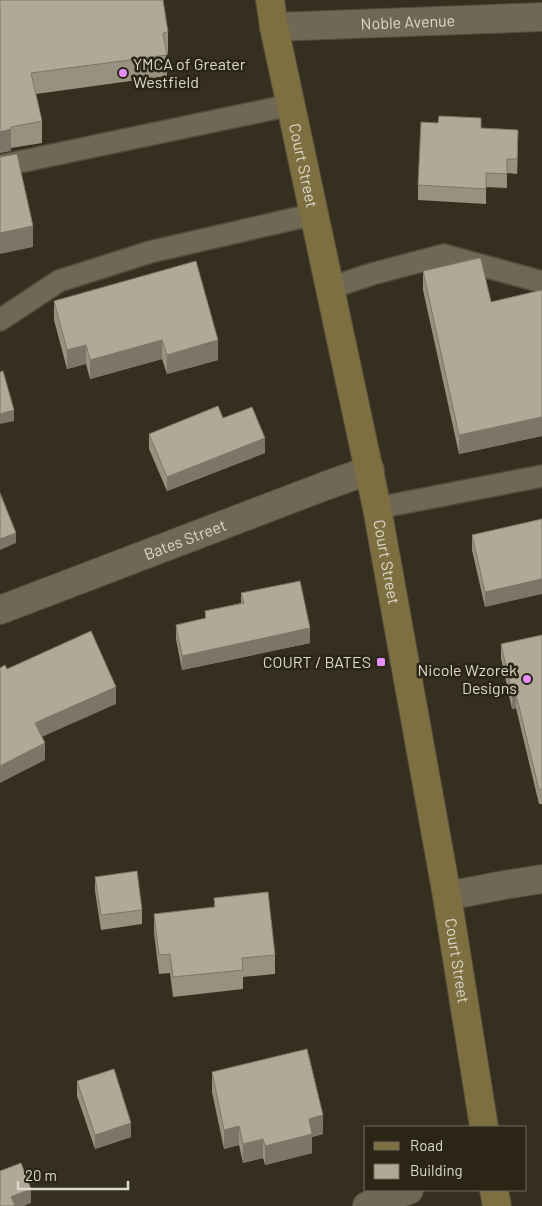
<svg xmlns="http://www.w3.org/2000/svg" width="542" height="1206" viewBox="0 0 542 1206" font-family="Barlow,sans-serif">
<rect width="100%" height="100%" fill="#352f1f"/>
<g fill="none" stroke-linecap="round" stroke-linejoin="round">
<g stroke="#534d3f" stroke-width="24">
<g id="lane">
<path d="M0 166 291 105"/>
<path d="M330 288 372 274 444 255 542 282"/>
<path d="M0 320 59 281 150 252 315 214"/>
<path d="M377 508 542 476"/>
</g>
</g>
<g stroke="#534d3f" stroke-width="30">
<g id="street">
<path id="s1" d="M274 27 542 17"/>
<path id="s2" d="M0 610 325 486 370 470"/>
<path d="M447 896 504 885 542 879"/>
<path d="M367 1206 409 1190"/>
</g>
</g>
<g stroke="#534d3f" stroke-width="30">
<g id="secondary">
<path id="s3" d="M270 0 274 27 377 508 447 896 484 1127"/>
<path d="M494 1190 497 1206"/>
</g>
</g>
<use href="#lane" stroke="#6f6855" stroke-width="21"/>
<use href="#street" stroke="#6f6855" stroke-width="28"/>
<use href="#secondary" stroke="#7d6f3f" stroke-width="28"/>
</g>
<g fill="#979180">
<path d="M0 0 168 32V54H166L167 76 36 94 42 121V143L11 148V151Z"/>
<path d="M481 128 518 145 517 174 507 173V188L486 187V204L418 200V185Z"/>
<path d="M423 271 491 302 542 290V436L459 454 423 290Z"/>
<path d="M54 301 218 360 167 374 162 359 90 379 86 364 67 369 54 320Z"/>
<path d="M223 418 265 453 167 491 149 449V434Z"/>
<path d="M542 519 485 607 472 550V535Z"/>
<path d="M241 593 310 643 182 670 176 639V625L205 618V611L241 603Z"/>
<path d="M542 635V804H539L516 708 512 709 501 658V644Z"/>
<path d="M95 877 142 910V924L101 930 95 891Z"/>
<path d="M214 898 275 955V974L243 977V989L173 997 170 973 159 974 154 933V914L214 907Z"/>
<path d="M212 1072 323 1134 312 1137V1153L265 1165 263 1158 243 1163 239 1145 224 1149 212 1092Z"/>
<path d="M77 1081 131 1137 95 1149 77 1096Z"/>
</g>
<g fill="#7b7668">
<path d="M11 129V151L0 153V132Z"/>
<path d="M518 130V145L517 174V159Z"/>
<path d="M33 226V247L0 254V233Z"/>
<path d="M162 340V359L90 379V360Z"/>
<path d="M218 340V360L167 374V355Z"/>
<path d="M86 345V364L67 369V350Z"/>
<path d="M14 410V421L0 424V414Z"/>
<path d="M542 417V436L459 454V435Z"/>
<path d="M265 438V453L167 491V477Z"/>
<path d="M16 533V543L0 550V539Z"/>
<path d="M542 579V594L485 607V592Z"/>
<path d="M310 628V643L182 670V656Z"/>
<path d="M116 687V704L35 740V723Z"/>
<path d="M512 694H516V708L512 709Z"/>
<path d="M45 743V760L0 783V766Z"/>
<path d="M323 1115V1134L312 1137V1153L265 1165V1146L309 1119Z"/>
<path d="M131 1123V1137L95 1149V1135Z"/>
<path d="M239 1126V1145L224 1149V1130Z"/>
<path d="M263 1139V1158L243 1163V1144Z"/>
<path d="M31 1189V1203L24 1206H11V1197Z"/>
</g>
<g fill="#b0a995" stroke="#7b7668">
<path d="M0 0H163L168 32 163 33 167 55 31 73 42 121 11 127V129L0 132Z"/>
<path d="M439 116 481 118V128L518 130 517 159H507V174L486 173V189L418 185 421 122 438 123Z"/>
<path d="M17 154 33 226 0 233V157Z"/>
<path d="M479 258 481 259 491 302 542 290V417L459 435 423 271Z"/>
<path d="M196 261 218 340 167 355 162 340 90 360 86 345 67 350 54 301Z"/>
<path d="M3 371 14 410 0 414V372Z"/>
<path d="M218 406 223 418 252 407 265 438 167 477 149 434Z"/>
<path d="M0 493 16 533 0 539Z"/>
<path d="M542 519V579L485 592 472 535Z"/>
<path d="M300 581 310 628 182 656 176 625 206 618 205 611 244 603 241 593Z"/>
<path d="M91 631 116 687 35 723 45 743 0 766V668L5 665 7 669Z"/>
<path d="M542 635V789L539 790 516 694H512L501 644Z"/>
<path d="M137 871 142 910 101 915 95 877Z"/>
<path d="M268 892 275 955 242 958 243 970 173 977 170 954 159 955 154 914 215 907 214 898Z"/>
<path d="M307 1049 323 1115 309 1119 312 1134 265 1146 263 1139 243 1144 239 1126 224 1130 212 1072Z"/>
<path d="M114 1069 131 1123 95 1135 77 1081Z"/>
<path d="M21 1163 31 1189 11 1197 15 1206H0V1171Z"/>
</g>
<g fill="#e88eff" stroke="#2b2515" stroke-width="2">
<circle cx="123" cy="73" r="5"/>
<rect x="376" y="657" width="10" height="10" rx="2.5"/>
<circle cx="527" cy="679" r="5"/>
</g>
<g text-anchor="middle" stroke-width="5" stroke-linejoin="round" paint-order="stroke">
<g font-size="16" fill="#ddd9cf" stroke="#2b2515">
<text dy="6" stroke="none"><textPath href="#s1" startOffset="134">Noble Avenue</textPath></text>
<text dy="6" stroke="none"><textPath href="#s3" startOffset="169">Court Street</textPath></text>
<text dy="6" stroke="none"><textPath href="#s2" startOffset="198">Bates Street</textPath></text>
<text dy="6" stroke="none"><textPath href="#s3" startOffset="574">Court Street</textPath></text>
<text dy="6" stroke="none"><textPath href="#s3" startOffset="979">Court Street</textPath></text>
</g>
<g font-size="16" fill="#ddd9cf" stroke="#2b2515" text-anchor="end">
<text x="133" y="70" text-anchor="start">YMCA of Greater<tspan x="133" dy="18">Westfield</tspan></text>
<text x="371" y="668">COURT / BATES</text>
<text x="517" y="676">Nicole Wzorek<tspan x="517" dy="18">Designs</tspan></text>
</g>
</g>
<rect x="364" y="1126" width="162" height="65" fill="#2b2515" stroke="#726d5f"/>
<rect x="374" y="1142" width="25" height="8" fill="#7d6f3f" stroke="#726d5f"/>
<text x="410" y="1151" font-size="15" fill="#ddd9cf">Road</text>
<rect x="374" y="1164" width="25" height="15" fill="#b0a995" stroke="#726d5f"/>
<text x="410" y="1176" font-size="15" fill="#ddd9cf">Building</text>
<path d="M18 1181v8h110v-8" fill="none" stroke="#ddd9cf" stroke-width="2.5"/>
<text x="25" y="1181" font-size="15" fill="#ddd9cf" stroke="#2b2515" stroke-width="4" paint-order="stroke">20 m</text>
</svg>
